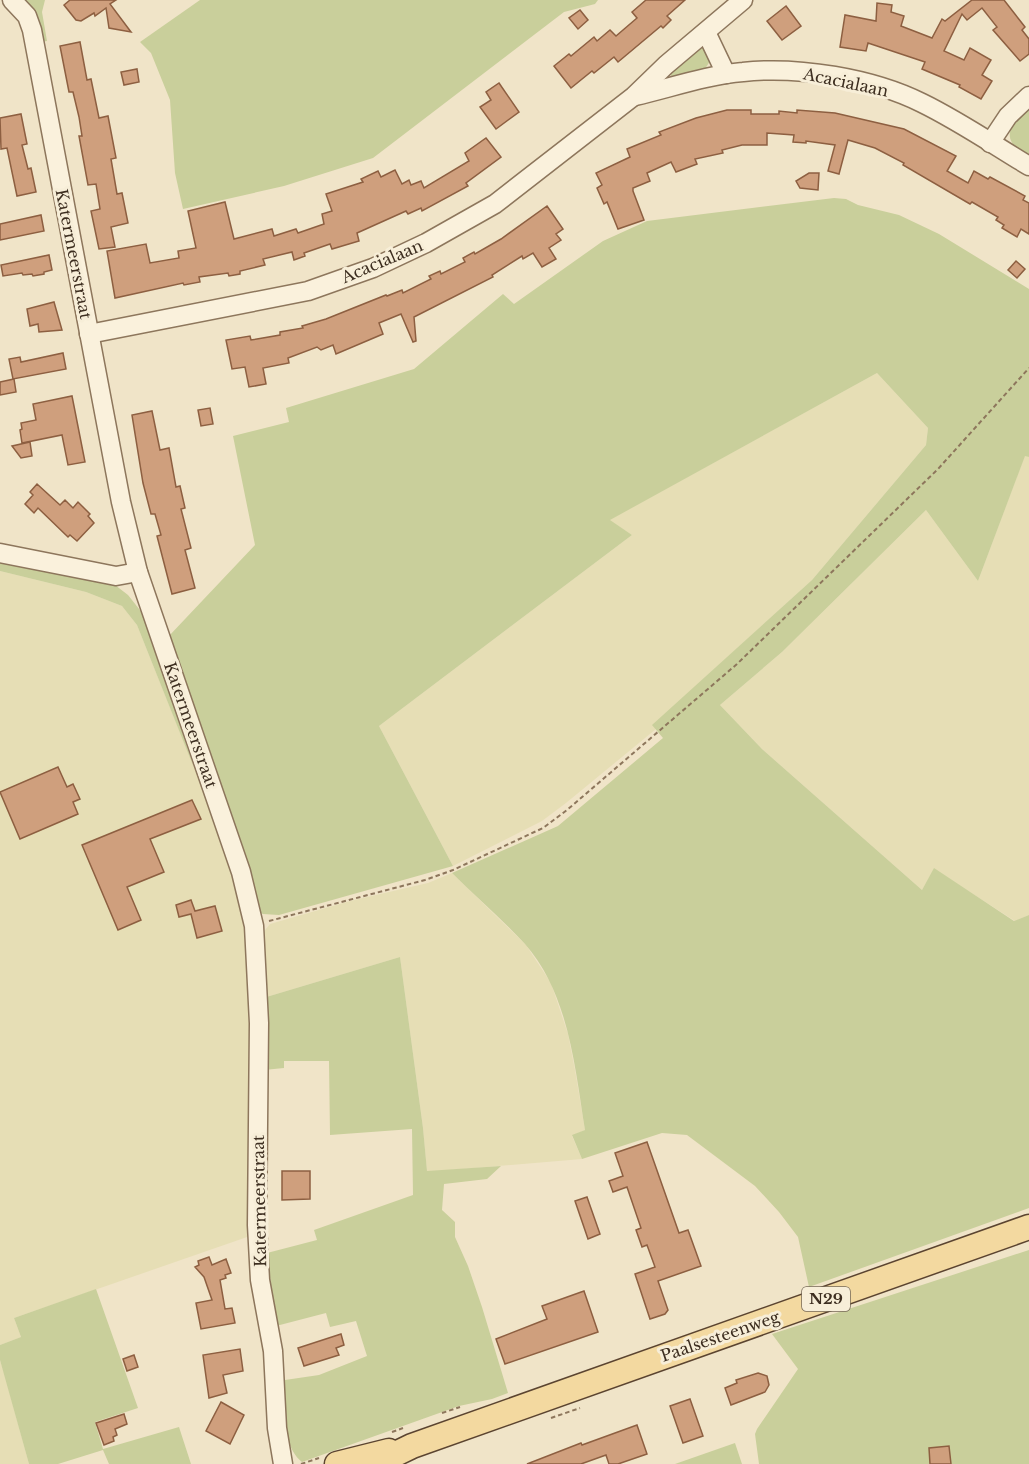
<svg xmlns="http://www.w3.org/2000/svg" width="1029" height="1464" viewBox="0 0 1029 1464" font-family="'Libre Baskerville',serif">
<rect width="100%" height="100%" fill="#f0e4c8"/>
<g fill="#e6deb5">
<path d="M877 373 928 428 926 445 812 580 653 725 656 729 566 803 542 821 453 866 379 726 632 535 609 520Z"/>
<path d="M1025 455 1029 457V915L1015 921 934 869 922 890 762 749 720 705 782 652 926 510 978 581Z"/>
<path d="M0 571 86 592 122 606 137 625 216 822 240 900 247 944 251 1019 250 1236 14 1318 21 1337 0 1345Z"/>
<path d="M452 873 526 945 551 983 568 1034 575 1070 585 1130 572 1136 582 1159 427 1172 423 1128 400 957 263 998 260 936 270 924 350 901 428 883Z"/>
<path d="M0 1360 5 1376 29 1464H0Z"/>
</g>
<g fill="#c9cf9b">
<path d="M24 0H45L42 12 47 41 41 42Z"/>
<path d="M200 0H598L595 4 564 12 373 158 284 186 183 209 175 173 170 100 151 53 140 42Z"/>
<path d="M699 46 704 48 710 61 705 69 673 78 669 73Z"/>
<path d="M1029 106V157C999 140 1008 126 1029 106Z"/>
<path d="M834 198 846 199 858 205 899 215 939 234 1029 289V457L1025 456 978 581 926 510 782 652 720 705 762 749 922 890 934 868 1014 921 1029 915V1208L809 1287 798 1237 779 1212 755 1186 687 1135 662 1133 582 1159 572 1135 585 1130C575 1068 569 994 525 944 502 919 476 897 452 873L558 826 663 738 652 725 812 580 926 445 928 428 877 373 610 520 632 535 379 726 453 866 279 915 263 914 256 911 168 637 255 545 233 436 289 422 286 408 414 369 503 294 514 304 603 241 647 221Z"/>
<path d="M0 559 115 585 128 595 143 614 194 768 137 625 122 606 86 592 0 571Z"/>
<path d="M400 957 423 1128 427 1171 501 1166 487 1179 444 1184 442 1210 455 1222V1237L468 1266 482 1307 508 1393 492 1399 459 1406 302 1462C280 1444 285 1405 285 1380L319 1375 367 1356 356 1321 330 1327 326 1313 276 1326 267 1253 317 1240 314 1230 413 1195 412 1129 330 1135 329 1061H284V1068L264 1070 263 998Z"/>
<path d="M1029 1250V1464H759L755 1434 757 1429 798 1369 772 1334Z"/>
<path d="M96 1289 138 1408 95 1422 103 1449 179 1427 191 1464H109L103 1450 58 1464H29L0 1360V1345L21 1337 14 1318Z"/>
<path d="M735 1443 742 1464H675Z"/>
</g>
<g fill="#cf9f7d" stroke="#8d5f41" stroke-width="1.5">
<path d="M70 0H116L110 4 131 32 109 28 106 8 95 16 94 13 81 21 76 20 64 5Z"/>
<path d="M646 0H685L667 16 671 20 663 28 661 26 618 62 614 57 594 73 592 71 571 88 554 66 569 54 571 56 594 37 597 41 610 30 616 36 637 18 632 12Z"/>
<path d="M972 0H1004L1025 27 1022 30 1029 39V54L1020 61 993 30 997 27 982 8 967 20 962 14 944 51 964 60 970 48 991 60 982 75 992 81 981 99 959 87 960 85 922 69 925 62 868 43 866 51 840 47 845 15 876 21 877 3 892 5 891 12 904 16 901 26 932 38 942 19 945 21Z"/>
<path d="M786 6 801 26 782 40 767 21Z"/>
<path d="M580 10 588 20 578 29 569 18Z"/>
<path d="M80 42 87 80 91 79 99 118 108 116 116 158 111 159 117 194 122 193 128 223 111 227 115 247 99 249 91 211 100 209 96 184 88 185 79 136H82L79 117 73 92H69L60 46Z"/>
<path d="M137 69 139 82 124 85 121 72Z"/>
<path d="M499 83 519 112 496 129 480 107 491 100 486 92Z"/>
<path d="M727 110H751V114H779V111L797 113V110L835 113 904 129 956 156 947 171 968 183 974 171 988 179 990 177 1025 196 1023 200 1029 203V234L1021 229 1017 237 1002 228 1004 225 996 220 998 217 972 202 970 204 903 165 904 163 875 148 848 140 839 174 828 171 835 145 806 141V143L793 142 794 135 767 133V145H742L722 150 723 153 695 159 697 164 676 172 671 162 647 173 650 181 633 188V191L644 220 618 229 607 202 604 204 597 188 602 185 596 173 630 157 627 149 661 135 659 132 696 118Z"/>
<path d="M21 114 27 144 22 145 28 169 31 168 36 192 17 196 7 148 1 149 0 118Z"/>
<path d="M486 138 501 157 466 183 468 186 422 211 421 208 408 214 406 211 357 233 359 241 332 249 330 244 304 253 305 256 294 260 292 252 263 259 265 265 240 271V274L229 276 228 273 199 277 200 282 184 285 183 283 115 298 107 251 146 244 150 263 179 258 178 251 196 248 188 211 225 202 234 239 272 229 274 236 296 229 298 233 324 224 322 214 332 211 326 194 363 182 361 179 378 171 381 177 395 170 402 184 409 180 411 185 421 181 424 188 469 161 465 153Z"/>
<path d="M809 173H819L818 190 800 188 796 181Z"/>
<path d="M547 206 563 229 556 234 561 240 549 248 556 259 542 267 533 253 523 259 522 256 492 275 493 277 414 317 416 341 413 342 401 314 379 323 383 334 336 354 333 345 321 350 317 347 288 358 289 363 263 368 266 384 249 387 245 367 232 369 226 340 250 336 251 340 280 335V332L303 328 302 326 326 319 386 295 387 296 402 290 403 293 431 279 429 276 440 271 441 274 465 262 463 258 474 252 475 254 501 239Z"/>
<path d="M41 215 44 231 0 240V224Z"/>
<path d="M49 255 52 270 44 272V274L33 276 32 274 23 275 22 273 3 276 1 265Z"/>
<path d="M1016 261 1025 269 1017 278 1008 270Z"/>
<path d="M54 302 62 330 39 332 38 324 30 326 27 309Z"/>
<path d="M63 353 66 369 13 379 9 359 20 357 21 362Z"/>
<path d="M14 379 16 392 0 395V382Z"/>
<path d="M72 396 85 462 68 465 62 435 22 443 20 430 22 429 21 423 36 420 33 404Z"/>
<path d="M210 408 213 424 201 426 198 410Z"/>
<path d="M152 411 160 450 169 448 176 487 180 486 185 508 181 509 191 548 185 550 195 588 172 594 157 536 161 535 155 514H151L143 483 132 415Z"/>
<path d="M30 442 32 456 21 458 12 446Z"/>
<path d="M37 484 60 505 65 500 73 508 78 502 90 514 88 516 94 523 77 541 70 535 68 537 38 508 34 513 25 504 33 495 30 492Z"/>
<path d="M58 767 67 787 73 784 80 799 73 802 78 814 20 839 0 792Z"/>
<path d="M192 800 201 819 150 839 164 872 127 887 141 920 118 930 82 845Z"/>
<path d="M191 900 195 911 215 906 222 931 197 938 191 914 179 917 176 905Z"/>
<path d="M647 1142 679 1233 688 1230 701 1266 658 1281 668 1310 665 1314 650 1319 635 1274 655 1267 647 1245 642 1247 636 1230 641 1228 627 1187 613 1192 609 1181 623 1176 615 1153Z"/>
<path d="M282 1171H310V1199L282 1200Z"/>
<path d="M587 1197 600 1234 588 1239 575 1201Z"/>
<path d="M209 1257 212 1265 226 1259 231 1273 225 1275 226 1278 220 1280 225 1309 232 1308 235 1323 201 1329 196 1303 212 1300 204 1277 195 1267 199 1265 198 1261Z"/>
<path d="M584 1291 598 1332 505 1364 496 1339 547 1319 542 1306Z"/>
<path d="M341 1334 344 1345 336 1348 339 1355 304 1366 298 1348Z"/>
<path d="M240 1349 243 1371 223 1375 227 1393 209 1398 203 1355Z"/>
<path d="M134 1355 138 1367 127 1371 123 1359Z"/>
<path d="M758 1373 767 1376 769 1385 765 1392 731 1405 725 1388 737 1383 736 1380Z"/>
<path d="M690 1399 703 1436 683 1443 670 1406Z"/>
<path d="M221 1402 244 1415 230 1444 206 1431Z"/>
<path d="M124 1414 127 1424 115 1429 117 1435 113 1437 114 1441 104 1445 96 1423Z"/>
<path d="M637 1425 647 1454 618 1464H609L606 1455 581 1464H527L581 1443 582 1445Z"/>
<path d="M949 1446 951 1464H930L929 1448Z"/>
</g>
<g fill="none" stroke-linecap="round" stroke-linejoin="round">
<g stroke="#8d765c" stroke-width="21">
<g id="minor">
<path d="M12 0 27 16 32 30 121 502 138 572 241 872 254 926 259 1023 257 1225 260 1280 273 1351 277 1428 283 1464"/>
<path d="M706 32 726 74"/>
<path d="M635 96C670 88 707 75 743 72 798 66 872 78 922 103 959 121 994 145 1029 166"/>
<path d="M990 143 1008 116 1029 96"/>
<path d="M89 334 308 291 373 268 426 243 495 204 634 96 666 65 743 0"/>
<path d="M0 553 116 576 138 572"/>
</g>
</g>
<g stroke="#5b4430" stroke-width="27">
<g id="major">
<path d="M337 1464 389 1451"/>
<path d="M375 1464 412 1446 1029 1227"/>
</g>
</g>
<g stroke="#8d765c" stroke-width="2" stroke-dasharray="4.5 3" stroke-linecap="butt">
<path d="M269 921 425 880 453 870 543 828 567 810 737 664 938 469 1029 368"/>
<path d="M442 1413 460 1407"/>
<path d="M551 1418 580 1408"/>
<path d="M392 1432 403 1428"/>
<path d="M301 1464 319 1458"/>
</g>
<use href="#minor" stroke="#faf1dc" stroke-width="18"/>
<use href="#major" stroke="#f3d9a0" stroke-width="24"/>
</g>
<g text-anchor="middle" stroke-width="6" stroke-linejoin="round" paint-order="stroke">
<rect fill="#f7eed8" stroke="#756857" stroke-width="1.5" x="802" y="1287" width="48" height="24" rx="4.5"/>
<g font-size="15" font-weight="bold" fill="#3d2e20">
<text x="826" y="1304">N29</text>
</g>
<g font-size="16" fill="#3d2e20" stroke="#f7eed8">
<text transform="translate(846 82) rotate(12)" y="6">Acacialaan</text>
<text transform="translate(74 254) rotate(79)" y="6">Katermeerstraat</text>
<text transform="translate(382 261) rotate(-23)" y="6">Acacialaan</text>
<text transform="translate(191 725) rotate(71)" y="6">Katermeerstraat</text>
<text transform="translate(259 1201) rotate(-91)" y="6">Katermeerstraat</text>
<text transform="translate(720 1336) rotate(-19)" y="6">Paalsesteenweg</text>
</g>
</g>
</svg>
